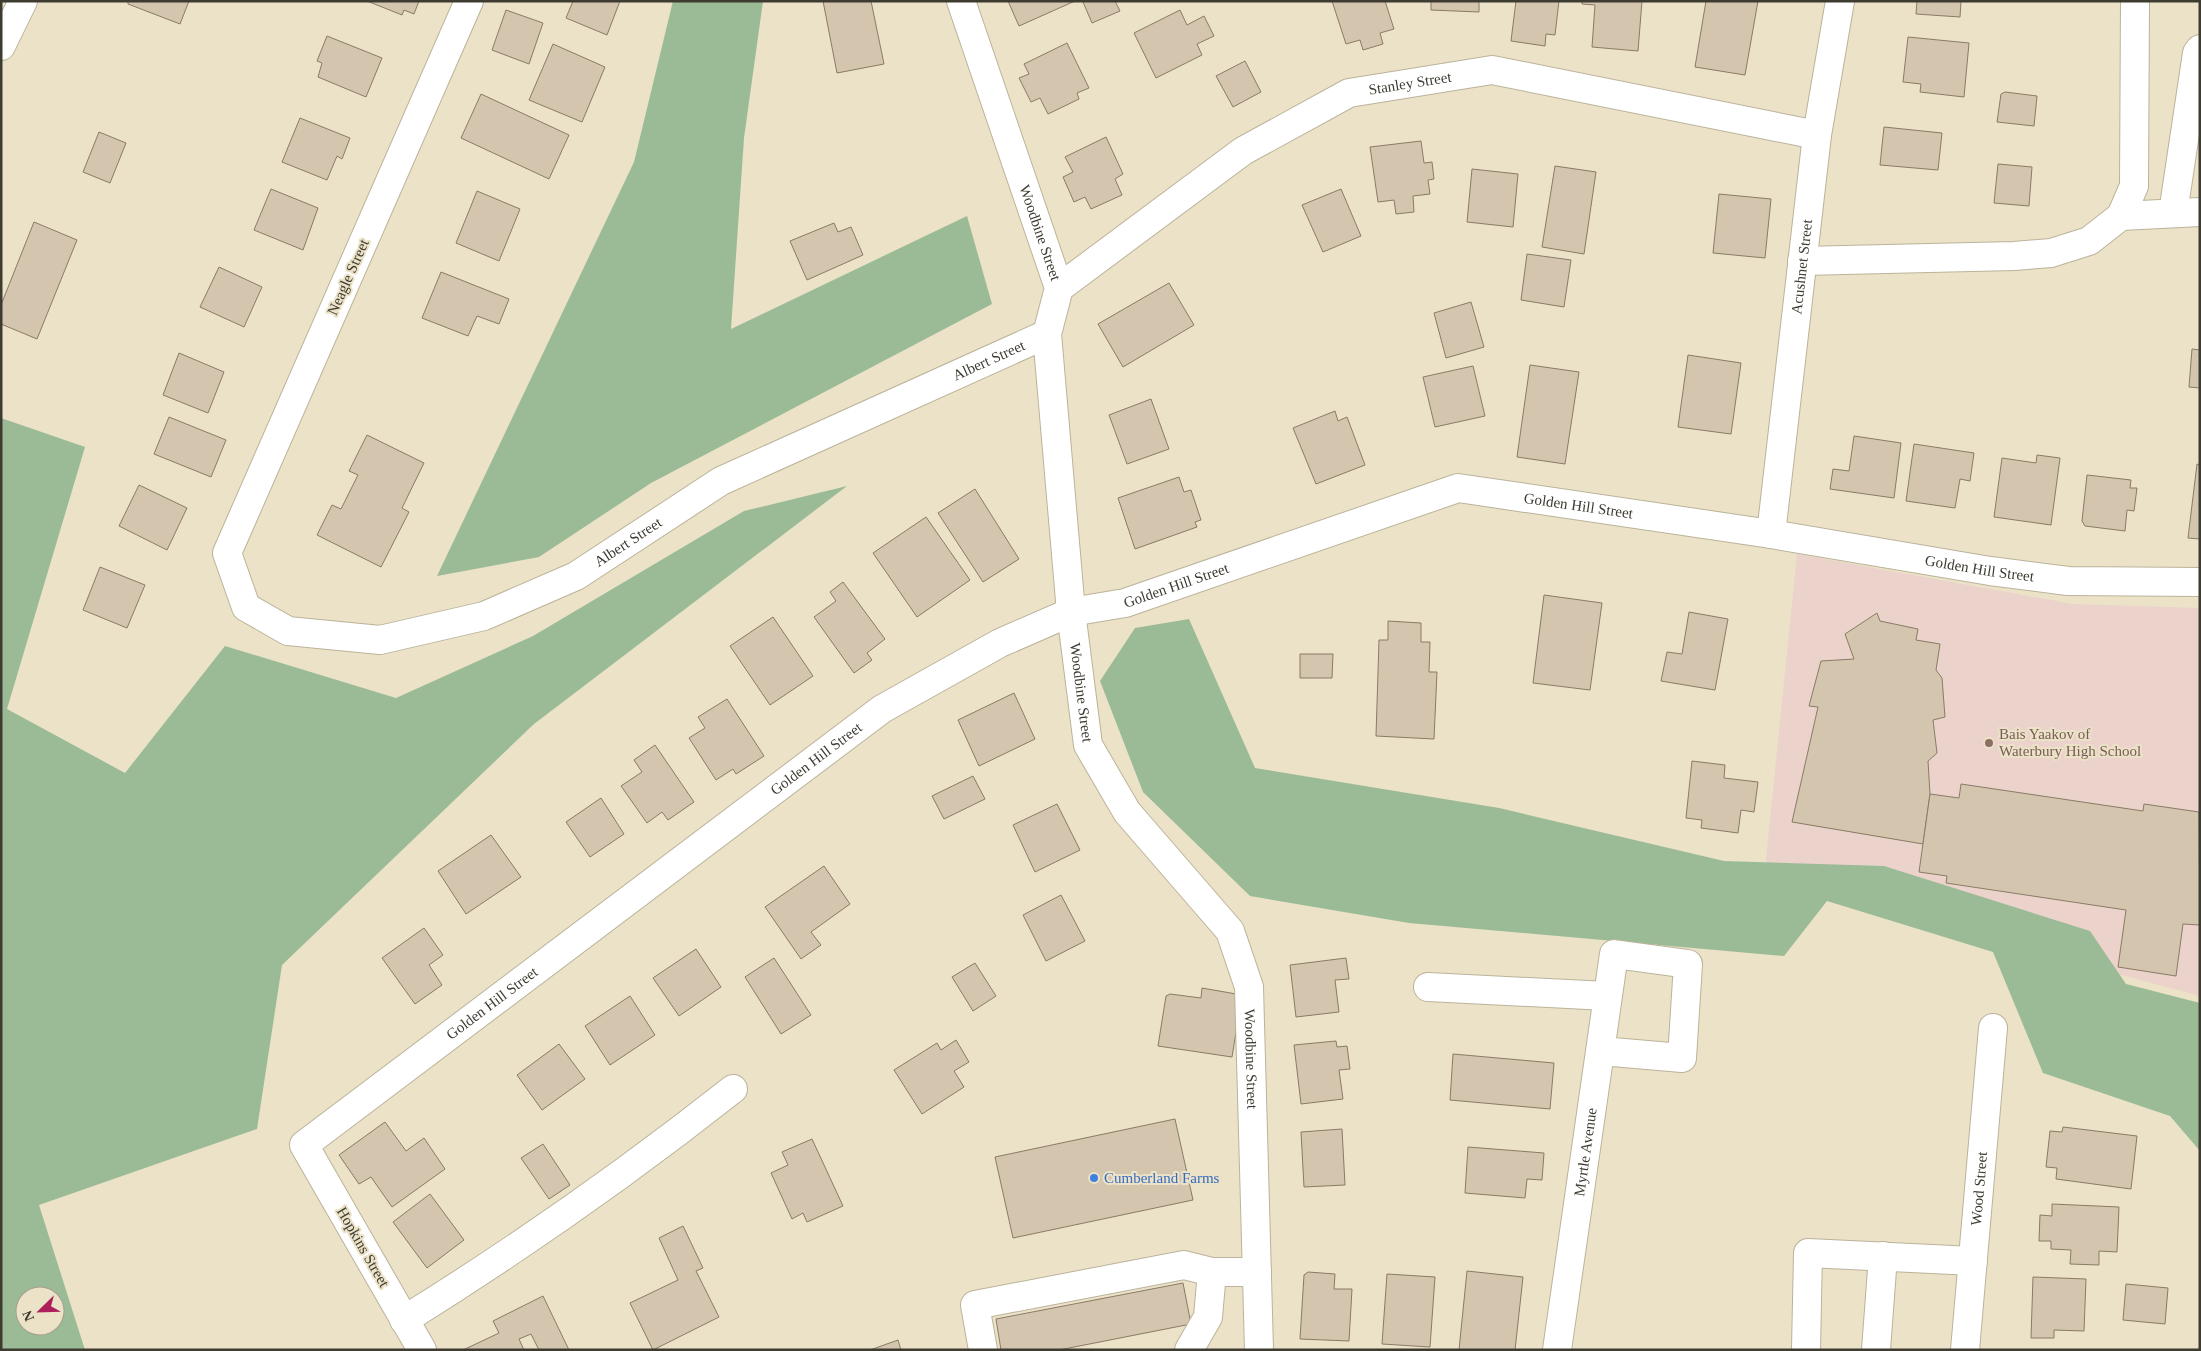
<svg xmlns="http://www.w3.org/2000/svg" width="2201" height="1351" viewBox="0 0 2201 1351" font-family="Georgia,serif">
<rect width="100%" height="100%" fill="#ebe2c8"/>
<path fill="#ebd2cb" d="M1797 554 2073 604 2200 608V996L1764 879Z"/>
<g fill="#9bbb96" fill-rule="evenodd">
<path d="M673 1H763L744 138 731 329 967 216 992 304 651 483 539 557 437 576 634 162Z"/>
<path d="M1 418 85 447 7 709 125 773 225 646 396 698 533 636 744 511 847 486 534 724 282 965 257 1129 39 1205 85 1350H1ZM25 1296H55V1326H25Z"/>
<path d="M1189 619 1255 768 1499 808 1724 861 1884 866 2090 931 2126 984 2200 1003V1151L2170 1116 2043 1073 1993 952 1827 901 1784 956 1409 923 1250 896 1143 792 1100 681 1135 628Z"/>
</g>
<g fill="#d4c5ae" stroke="#897b66">
<path d="M128 1H189L180 24 128 4Z"/>
<path d="M367 1H419L414 14 404 10 402 15Z"/>
<path d="M573 1H620L607 35 566 18Z"/>
<path d="M823 1H871L884 64 837 73Z"/>
<path d="M1008 1H1075L1019 26Z"/>
<path d="M1084 1H1115L1120 11 1092 23 1083 2Z"/>
<path d="M1332 1H1385L1394 29 1380 33 1383 44 1363 50 1360 40 1346 44Z"/>
<path d="M1431 1H1479V12L1431 10Z"/>
<path d="M1516 1H1559L1555 35 1546 34 1545 46 1511 41Z"/>
<path d="M1582 1H1642L1638 51 1592 47 1595 5 1582 4Z"/>
<path d="M1706 1H1758L1745 75 1695 67Z"/>
<path d="M1917 1H1961L1960 17 1916 14Z"/>
<path d="M506 10 543 23 529 64 492 50Z"/>
<path d="M1180 10 1187 25 1204 16 1214 36 1197 44 1202 55 1156 78 1134 33Z"/>
<path d="M327 36 382 58 366 97 318 77 322 63 317 61Z"/>
<path d="M1908 37 1969 43 1964 97 1920 92 1921 84 1903 82Z"/>
<path d="M1067 43 1089 88 1077 93 1079 99 1048 114 1040 98 1031 102 1019 78 1029 74 1024 64Z"/>
<path d="M553 44 605 67 582 122 529 100Z"/>
<path d="M1245 61 1261 92 1233 107 1216 76Z"/>
<path d="M2005 92 2037 96 2034 126 1997 122 2001 94Z"/>
<path d="M481 94 569 135 549 179 461 138Z"/>
<path d="M300 118 350 138 342 159 337 156 327 180 282 162Z"/>
<path d="M1884 127 1942 133 1938 170 1880 165Z"/>
<path d="M99 132 126 143 110 183 83 172Z"/>
<path d="M1106 137 1123 174 1115 179 1122 195 1091 209 1085 197 1074 202 1063 177 1073 172 1065 157Z"/>
<path d="M1421 141 1424 163 1432 162 1434 179 1428 180 1430 194 1413 196 1414 212 1396 214 1394 200 1378 202 1370 147Z"/>
<path d="M1998 164 2032 167 2029 206 1994 203Z"/>
<path d="M1555 166 1596 172 1584 254 1542 247Z"/>
<path d="M1472 169 1518 174 1513 227 1467 222Z"/>
<path d="M271 189 318 208 303 250 254 230Z"/>
<path d="M1341 189 1361 236 1323 252 1302 205Z"/>
<path d="M477 191 520 209 499 261 456 243Z"/>
<path d="M1719 194 1771 199 1765 258 1713 253Z"/>
<path d="M34 222 77 240 37 339 1 324V305Z"/>
<path d="M834 223 838 232 851 227 863 255 807 280 790 241Z"/>
<path d="M1527 254 1571 260 1564 307 1521 300Z"/>
<path d="M219 267 262 287 244 327 200 307Z"/>
<path d="M441 272 509 299 499 324 477 316 468 336 422 318Z"/>
<path d="M1169 283 1194 325 1123 367 1098 324Z"/>
<path d="M1471 302 1484 347 1446 358 1434 313Z"/>
<path d="M2192 349 2200 350V388L2189 387Z"/>
<path d="M179 353 224 372 208 413 163 395Z"/>
<path d="M1688 355 1741 363 1731 434 1678 427Z"/>
<path d="M1530 365 1579 372 1565 464 1517 457Z"/>
<path d="M1473 366 1485 416 1435 427 1423 377Z"/>
<path d="M1151 399 1169 449 1127 464 1109 415Z"/>
<path d="M1335 411 1338 421 1347 417 1365 465 1316 484 1293 428Z"/>
<path d="M169 417 226 440 211 477 154 454Z"/>
<path d="M367 435 424 463 402 508 409 512 381 567 317 535 332 505 341 509 358 475 349 471Z"/>
<path d="M1854 436 1901 443 1894 498 1830 489 1833 469 1849 471Z"/>
<path d="M1914 444 1974 453 1970 481 1960 479 1955 508 1906 501Z"/>
<path d="M2037 455 2060 458 2051 525 1994 517 2002 458 2036 463Z"/>
<path d="M2197 464 2200 465V539L2188 538Z"/>
<path d="M2087 475 2131 480 2130 488H2137L2134 511 2127 510 2125 531 2085 526 2082 521Z"/>
<path d="M1179 477 1184 492 1191 490 1201 520 1195 522 1197 527 1135 549 1118 498Z"/>
<path d="M139 485 187 508 167 550 119 526Z"/>
<path d="M975 489 1019 559 983 582 938 513Z"/>
<path d="M926 517 970 580 917 617 873 553Z"/>
<path d="M100 567 145 585 127 628 83 610Z"/>
<path d="M843 582 885 639 867 653 872 660 854 673 814 617 836 601 830 592Z"/>
<path d="M1544 595 1602 603 1590 690 1533 683Z"/>
<path d="M1689 612 1728 619 1715 690 1661 681 1667 652 1682 654Z"/>
<path d="M1877 613 1880 621 1918 629 1916 640 1940 644 1936 670 1942 678 1945 717 1933 720 1937 753 1928 761 1930 794 1923 844 1792 822 1818 707 1809 706 1821 661 1854 659 1845 634Z"/>
<path d="M773 617 813 676 770 705 730 646Z"/>
<path d="M1388 621 1421 623V642H1430L1429 672H1437L1434 739 1376 736 1379 640H1388Z"/>
<path d="M1300 654H1333L1332 678H1300Z"/>
<path d="M1014 693 1035 739 979 766 958 720Z"/>
<path d="M727 699 764 756 736 774 733 769 716 780 689 738 705 728 698 717Z"/>
<path d="M655 745 694 802 668 820 662 812 647 823 621 786 642 772 634 760Z"/>
<path d="M1692 761 1725 765 1724 778 1758 782 1754 812 1741 810 1738 833 1701 828 1702 820 1686 818Z"/>
<path d="M973 776 985 799 944 819 932 796Z"/>
<path d="M1961 784 2143 811 2144 804 2199 812 2200 925 2183 924 2176 976 2118 967 2126 910 1946 883 1947 876 1919 872 1930 794 1959 798Z"/>
<path d="M601 798 624 834 590 857 566 822Z"/>
<path d="M1057 804 1080 850 1035 872 1013 825Z"/>
<path d="M491 835 521 877 466 914 438 871Z"/>
<path d="M824 866 850 904 811 932 821 945 801 959 765 907Z"/>
<path d="M1061 895 1085 941 1046 961 1023 915Z"/>
<path d="M424 928 443 955 429 965 442 985 415 1004 382 958Z"/>
<path d="M696 949 721 987 679 1016 653 978Z"/>
<path d="M774 958 811 1015 781 1034 745 977Z"/>
<path d="M1346 958 1349 979 1335 980 1339 1012 1296 1017 1290 965Z"/>
<path d="M975 963 996 996 973 1011 952 977Z"/>
<path d="M1202 988 1242 995 1232 1057 1158 1046 1166 996 1170 994 1201 998Z"/>
<path d="M630 996 655 1035 610 1065 585 1026Z"/>
<path d="M956 1040 969 1062 954 1071 964 1087 922 1114 894 1070 937 1043 941 1050Z"/>
<path d="M1336 1041 1337 1047 1347 1046 1350 1069 1339 1070 1343 1099 1301 1104 1294 1045Z"/>
<path d="M559 1044 585 1079 542 1110 517 1075Z"/>
<path d="M1453 1054 1554 1063 1550 1109 1450 1100Z"/>
<path d="M1175 1119 1193 1200 1013 1238 995 1157Z"/>
<path d="M385 1122 406 1151 424 1138 445 1169 392 1207 371 1177 359 1184 339 1155Z"/>
<path d="M2063 1127 2137 1136 2131 1189 2056 1179 2057 1168 2046 1167 2050 1131 2062 1132Z"/>
<path d="M1342 1129 1345 1185 1304 1187 1301 1132Z"/>
<path d="M812 1139 843 1206 807 1222 803 1213 792 1219 771 1173 788 1165 782 1152Z"/>
<path d="M543 1144 570 1185 549 1199 521 1158Z"/>
<path d="M1468 1147 1544 1153 1542 1180 1527 1179 1525 1198 1465 1193Z"/>
<path d="M430 1194 464 1240 427 1268 393 1222Z"/>
<path d="M2052 1204 2119 1207 2117 1252 2099 1251V1265L2070 1264 2071 1250 2051 1249V1241H2039L2040 1215 2052 1216Z"/>
<path d="M683 1226 703 1268 696 1271 719 1317 653 1350 630 1303 678 1280 659 1238Z"/>
<path d="M1467 1271 1523 1277 1515 1350H1459Z"/>
<path d="M1308 1272 1335 1274 1334 1289H1352L1349 1341 1300 1339 1304 1275Z"/>
<path d="M1387 1274 1435 1277 1430 1347 1382 1344Z"/>
<path d="M2033 1277 2086 1279 2084 1331 2054 1330V1338H2031Z"/>
<path d="M1183 1283 1191 1324 1059 1350H1001L996 1319Z"/>
<path d="M2126 1284 2168 1288 2165 1324 2123 1320Z"/>
<path d="M543 1296 569 1350H539L531 1334 519 1339 524 1350H463L499 1333 493 1321Z"/>
<path d="M898 1340 901 1350H870Z"/>
</g>
<g fill="none" stroke-linecap="round" stroke-linejoin="round">
<g stroke="#bbb39a" stroke-width="30">
<g id="minor">
<path id="s1" d="M469 1 227 553 246 607 288 631 380 640 484 616 576 576 721 481 1047 334"/>
<path id="s2" d="M961 1 1059 288 1047 334 1071 612 1088 745 1127 812 1230 931 1249 987 1259 1350"/>
<path d="M1 46 23 1"/>
<path d="M2173 213 2197 53 2200 49"/>
<path d="M2121 216 2200 212"/>
<path d="M1802 261 2014 256 2051 253 2089 241 2121 216 2134 186 2135 1"/>
<path id="s3" d="M1059 288 1243 151 1349 93 1492 70 1817 135"/>
<path id="s4" d="M1771 534 1817 135 1840 1"/>
<path d="M1428 987 1607 996"/>
<path d="M404 1320C518 1249 628 1172 733 1089"/>
<path id="s5" d="M422 1350 304 1145 882 709 1000 643 1071 612 1125 603 1458 488 1771 534 1990 571 2068 581 2200 582"/>
<path d="M983 1350 975 1305 1184 1265 1212 1272"/>
<path d="M1189 1350 1208 1317 1212 1272H1257"/>
<path id="s6" d="M1557 1350 1614 954 1688 964 1682 1058 1601 1051"/>
<path d="M1806 1350 1808 1253 1973 1261"/>
<path d="M1876 1350 1883 1256"/>
<path id="s7" d="M1965 1350 1993 1028"/>
</g>
</g>
<use href="#minor" stroke="#fff" stroke-width="28"/>
</g>
<circle fill="#8d6e63" stroke="#ebe2c8" stroke-width="2" cx="1989" cy="743" r="5"/>
<circle fill="#3f7fe0" stroke="#ebe2c8" stroke-width="2" cx="1094" cy="1178" r="5"/>
<g text-anchor="middle" stroke-width="4" stroke-linejoin="round" paint-order="stroke">
<g font-size="15" fill="#3e3b31" stroke="#ebe2c8">
<text dy="5" stroke="none"><textPath href="#s3" startOffset="412">Stanley Street</textPath></text>
<text dy="5" stroke="none"><textPath href="#s2" startOffset="245">Woodbine Street</textPath></text>
<text dy="5" stroke="none"><textPath href="#s4" startOffset="269">Acushnet Street</textPath></text>
<text transform="translate(348 277) rotate(-66)" y="5">Neagle Street</text>
<text dy="5" stroke="none"><textPath href="#s1" startOffset="1475">Albert Street</textPath></text>
<text dy="5" stroke="none"><textPath href="#s5" startOffset="1702">Golden Hill Street</textPath></text>
<text dy="5" stroke="none"><textPath href="#s1" startOffset="1070">Albert Street</textPath></text>
<text dy="5" stroke="none"><textPath href="#s5" startOffset="2108">Golden Hill Street</textPath></text>
<text dy="5" stroke="none"><textPath href="#s5" startOffset="1282">Golden Hill Street</textPath></text>
<text dy="5" stroke="none"><textPath href="#s2" startOffset="711">Woodbine Street</textPath></text>
<text dy="5" stroke="none"><textPath href="#s5" startOffset="878">Golden Hill Street</textPath></text>
<text dy="5" stroke="none"><textPath href="#s5" startOffset="472">Golden Hill Street</textPath></text>
<text dy="5" stroke="none"><textPath href="#s2" startOffset="1130">Woodbine Street</textPath></text>
<text dy="5" stroke="none"><textPath href="#s6" startOffset="200">Myrtle Avenue</textPath></text>
<text dy="5" stroke="none"><textPath href="#s7" startOffset="162">Wood Street</textPath></text>
<text transform="translate(363 1247) rotate(60)" y="5">Hopkins Street</text>
</g>
<g font-size="15" fill="#785e54" stroke="#ebe2c8" text-anchor="start">
<text x="1999" y="739">Bais Yaakov of<tspan x="1999" dy="17">Waterbury High School</tspan></text>
</g>
<g font-size="15" fill="#366cbe" stroke="#ebe2c8" text-anchor="start">
<text x="1104" y="1183">Cumberland Farms</text>
</g>
</g>
<rect width="2201" height="1351" fill="none" stroke="#3e3b31" stroke-width="5"/>
<g transform="translate(40 1311) rotate(247)"><circle r="24" fill="#ebe2c8" stroke="#a69f8c"/>
<path d="M0-4L9 19L0 12L-9 19Z" fill="#ac1f5b"/>
<text y="-8" font-size="14" font-weight="bold" text-anchor="middle" fill="#3e3b31">N</text>
</g>
</svg>
